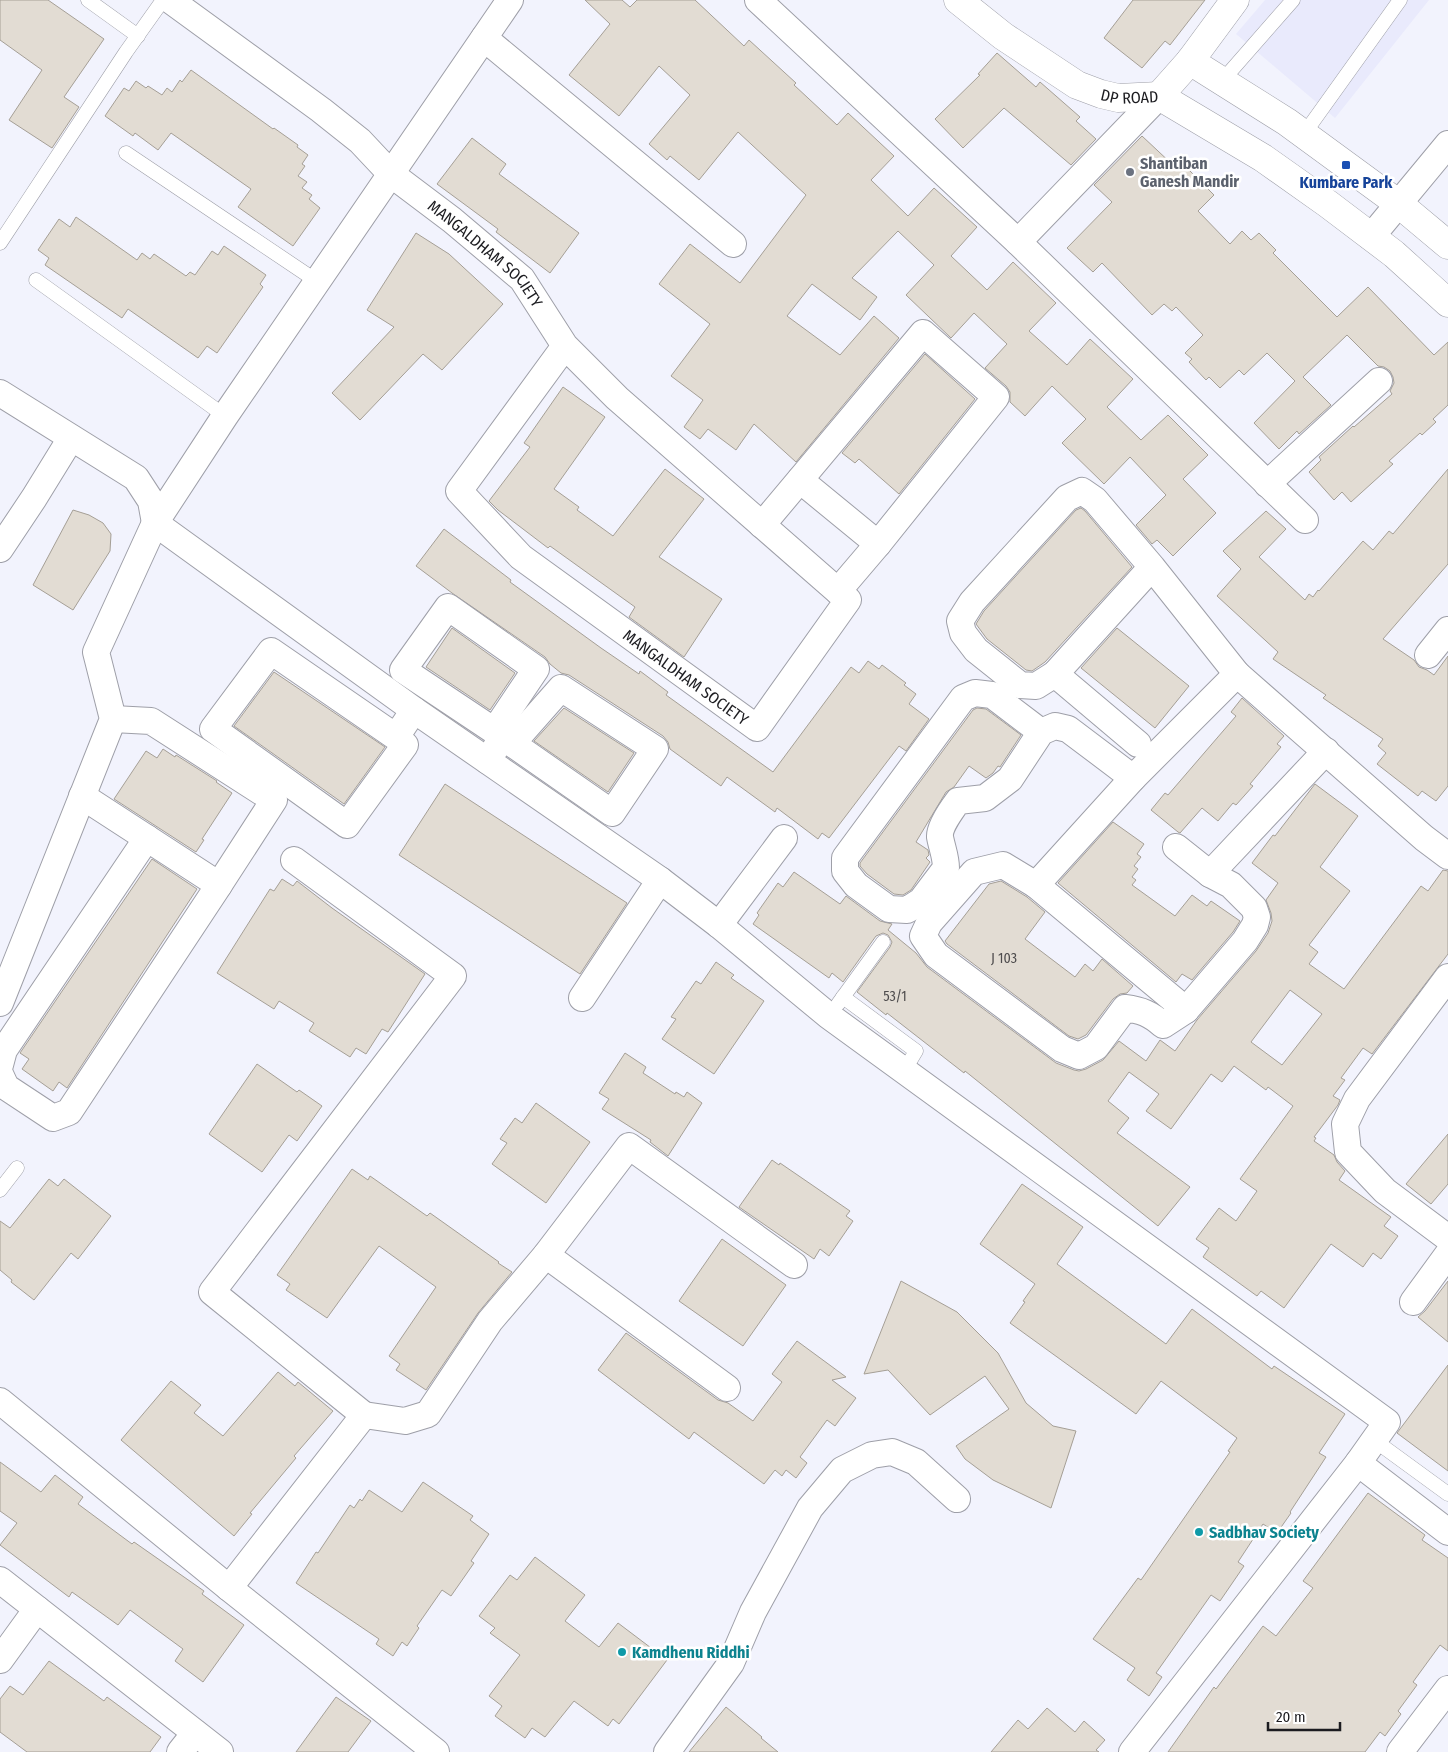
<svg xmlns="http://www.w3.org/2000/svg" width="1448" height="1752" viewBox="0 0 1448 1752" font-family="'Fira Sans Condensed',sans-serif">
<rect width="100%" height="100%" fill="#f2f3fd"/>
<path fill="#e9eafc" d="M1265 0H1429L1335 118 1236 34Z"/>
<g fill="#e2dcd3" stroke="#a59f96" fill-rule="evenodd">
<path d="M0 0H48L104 39 64 97 79 107 52 148 9 120 42 70 0 40Z"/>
<path d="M585 0H622L630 7 637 0H695L744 46 749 40 796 83 794 85 837 125 848 113 894 156 871 180 908 216 934 188 977 227 951 256 987 290 1013 262 1056 303 1029 331 1067 365 1090 339 1133 379 1107 407 1141 440 1168 415 1208 455 1183 479 1216 513 1173 556 1157 540 1152 544 1136 525 1166 495 1130 457 1104 484 1062 443 1086 419 1052 386 1025 416 1010 402V392L1006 386 985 368 1007 344 974 313 951 338 906 295 934 265 898 231 852 278 877 297 860 320 812 284 787 316 840 355 874 316 899 338 796 462 754 424 736 450 708 429 700 439 684 427 703 400 671 376 710 324 659 284 690 244 740 283 806 195 738 132 699 180 670 156 667 160 649 144 690 95 659 66 619 116 569 75 610 24Z"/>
<path d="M1133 0H1205L1170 45 1165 41 1142 68 1104 38Z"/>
<path d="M997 53 1036 87 1040 82 1080 117 1076 121 1096 139 1071 165 1004 108 963 148 935 119 980 75 978 74Z"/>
<path d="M191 70 273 129 274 128 298 145 297 147 308 155 302 164 305 166 298 176 307 182 302 188 312 195 309 199 320 208 293 246 238 207 251 189 171 133 158 150 135 133 133 136 105 116 124 88 129 91 136 81 146 88 148 86 162 95 167 88 172 92 180 80 182 82Z"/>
<path d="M1142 136 1174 166 1179 160 1214 195 1198 211 1226 240 1230 244 1242 231 1251 240 1259 233 1276 250 1273 253 1337 317 1368 287 1434 355 1448 342V405L1433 419 1436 422 1422 435 1420 433 1389 461 1393 464 1351 502 1342 492 1334 500 1309 472 1321 460 1319 457 1353 426 1354 427 1392 394 1390 391 1394 383 1393 377 1390 371 1384 367 1378 366 1347 335 1303 377 1331 405 1299 434 1297 431 1279 449 1254 423 1295 381 1267 353 1244 375 1239 370 1220 388 1209 377 1206 380 1189 362 1192 359 1185 353 1203 335 1176 307 1172 311 1164 304 1152 315 1102 263 1093 272 1067 248 1112 202 1094 185Z"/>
<path d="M472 138 506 164 499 174 579 233 550 273 496 232 498 229 437 184Z"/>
<path d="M76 217 137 260 142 253 150 259 154 254 186 276 190 272 195 275 212 251 218 255 224 246 266 275 260 284 263 287 217 353 207 346 198 358 128 309 122 318 45 265 49 258 38 250 59 219 70 227Z"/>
<path d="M416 233 449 254 503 304 442 370 423 354 360 420 332 393 394 327 367 310Z"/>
<path d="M925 354 975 399 899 494 859 459 855 463 842 453Z"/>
<path d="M563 387 605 417 554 489 579 507 577 510 613 536 665 469 704 499 659 557 722 599 684 657 629 617 635 607 550 546 548 548 498 510 489 501 530 447 524 443Z"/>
<path d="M1448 469V564L1383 639 1414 660 1419 667 1427 670 1434 675 1448 656V786L1436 801 1422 791 1418 796 1377 764 1386 753 1378 746 1383 739 1323 698 1326 695 1273 659 1278 652 1217 596 1241 569 1223 551 1266 511 1286 529 1259 557 1305 600 1309 594 1313 597 1318 590 1319 591 1363 541 1373 550 1389 531 1393 534Z"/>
<path d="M1081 508 1085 511 1132 567 1045 662 1032 671 1026 670 987 639 976 624 984 611 1076 510Z"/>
<path d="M73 510 89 515 103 523 111 534 110 551 73 610 33 585Z"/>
<path d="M444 529 511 580 510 582 601 648 639 674 640 671 668 692 666 695 773 772 851 667 859 673 868 661 879 669 882 665 906 683 904 685 916 694 909 704 929 719 906 751 899 746 829 838 822 833 818 839 777 808 775 812 727 777 721 786 670 749 668 742 663 736 569 675 561 673 550 664 545 657 452 593 416 566Z"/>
<path d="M452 628 515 673 490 710 426 667Z"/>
<path d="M1117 628 1189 686 1155 728 1081 668Z"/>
<path d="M274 672 385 747 344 804 234 726Z"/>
<path d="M1242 698 1284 736 1277 744 1281 747 1250 784 1253 786 1236 805 1233 803 1218 821 1202 808 1180 833 1178 832 1151 810 1165 793 1168 795 1236 716 1231 712Z"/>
<path d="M564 708 634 753 608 792 534 741Z"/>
<path d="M977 708 986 709 1021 735 1000 767 998 766 993 773 986 778 969 766 954 787 946 792 916 842 928 850 929 855 926 858 930 862 911 890 903 895 894 894 867 874 860 866V863L973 710Z"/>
<path d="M163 749 175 757 176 755 217 781 216 782 232 793 202 839 204 840 196 852 114 799 146 751 157 758Z"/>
<path d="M445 784 627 903 580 974 399 855Z"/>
<path d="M1315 784 1358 816 1320 867 1350 891 1309 945 1318 952 1309 964 1344 989 1421 886 1428 891 1443 870 1448 871V954L1372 1054 1363 1048 1341 1078 1345 1080 1333 1096 1340 1100 1338 1105 1314 1137 1316 1138 1314 1141 1334 1155 1337 1162 1345 1171 1339 1180 1391 1217 1384 1226 1398 1236 1381 1259 1373 1253 1363 1267 1331 1244 1284 1308 1261 1291 1257 1296 1203 1257 1209 1248 1196 1239 1219 1208 1236 1221 1257 1191 1240 1179 1293 1106 1268 1087 1266 1090 1234 1066 1222 1082 1211 1074 1171 1129 1146 1111 1159 1094 1129 1072 1108 1101 1129 1118 1117 1133 1190 1187 1158 1226 965 1071 964 1073 887 1013 886 1015 857 992 890 947 892 942 888 935 883 933 876 936 843 982 832 973 829 978 753 924 759 915 757 913 778 883 783 887 794 872 840 904 846 896 880 921 892 924 888 930 916 953 927 967 1056 1063 1074 1070 1079 1071 1086 1069 1103 1060 1119 1041 1146 1061 1160 1040 1175 1051 1197 1020 1256 951 1268 933 1272 921 1271 913 1266 900 1278 883 1252 863 1273 835 1275 836ZM1290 990 1322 1014 1282 1065 1251 1042Z"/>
<path d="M1113 822 1144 844 1137 854 1141 857 1134 866 1138 869 1132 877 1136 880 1132 885 1175 916 1192 895 1207 906 1211 901 1240 921 1233 932 1192 980 1182 974 1176 982 1058 883Z"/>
<path d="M152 859 197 889 67 1088 59 1082 53 1091 22 1069 29 1059 20 1053Z"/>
<path d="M282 879 293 886 297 881 332 908 425 974 388 1032 382 1029 366 1054 356 1048 350 1057 309 1031 314 1023 279 1001 274 1009 217 973 270 889 274 891Z"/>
<path d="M1001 881 1027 897 1045 912 1025 939 1075 977 1085 964 1093 971 1102 959 1133 986 1127 993 1120 994 1113 999 1086 1035 1078 1039 1069 1036 947 944 945 941 989 884Z"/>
<path d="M716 962 734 975 731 978 764 1001 714 1074 662 1039 676 1019 671 1017 696 981 701 984Z"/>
<path d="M625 1053 646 1067 643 1073 675 1094 676 1092 684 1097 687 1092 702 1103 668 1156 650 1142 651 1140 602 1109 609 1099 599 1093Z"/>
<path d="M257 1064 297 1092 299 1090 322 1106 297 1141 289 1135 262 1172 209 1134Z"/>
<path d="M536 1103 590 1142 546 1203 492 1164 507 1143 500 1139 515 1118 522 1123Z"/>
<path d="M1448 1134V1184L1431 1204 1406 1184Z"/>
<path d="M772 1160 779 1165 780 1163 850 1211 846 1216 853 1221 829 1256 820 1249 814 1259 739 1207Z"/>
<path d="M352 1169 368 1180 370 1176 427 1216 430 1213 499 1262 498 1263 512 1272 478 1313 426 1390 396 1370 400 1364 389 1356 436 1287 379 1246 327 1318 286 1290 290 1284 277 1275Z"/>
<path d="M49 1179 58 1186 64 1179 111 1216 78 1259 71 1253 34 1300 11 1282 12 1280 0 1270V1221L10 1228Z"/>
<path d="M1022 1184 1083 1227 1057 1264 1166 1344 1192 1309 1272 1369 1274 1366 1345 1414 1319 1453 1326 1457 1290 1512 1291 1513 1277 1533 1263 1524 1238 1562 1244 1566 1220 1601 1211 1595 1156 1673 1162 1677 1149 1696 1127 1680 1135 1668 1093 1639 1138 1578 1141 1580 1230 1452 1228 1451 1237 1438 1161 1381 1136 1414 1010 1323 1025 1302 1023 1301 1035 1284 980 1244Z"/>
<path d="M722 1239 786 1285 743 1346 679 1301Z"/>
<path d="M901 1281 957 1312 998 1353 1026 1403 1053 1426 1076 1431 1051 1508 993 1480 965 1459 956 1446 1009 1409 985 1376 930 1415 888 1370 864 1374Z"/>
<path d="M1448 1281V1342L1418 1317 1425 1311Z"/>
<path d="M626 1333 718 1400 728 1403 753 1421 782 1382 772 1374 797 1341 846 1377 832 1380 856 1398 835 1426 827 1420 800 1457 807 1463 796 1478 786 1470 782 1476 775 1470 764 1484 694 1432 689 1439 598 1370Z"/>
<path d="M1448 1365V1471L1397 1433Z"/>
<path d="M278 1372 295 1386 298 1382 333 1411 294 1456 296 1458 250 1513 252 1514 234 1536 121 1440 171 1381 201 1405 194 1413 223 1436Z"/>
<path d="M0 1462 41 1492 55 1475 83 1497 78 1504 132 1544 134 1542 204 1591 202 1594 244 1625 203 1682 175 1661 183 1649 130 1610 118 1625 72 1592 69 1597 0 1545 17 1523 0 1511Z"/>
<path d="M423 1482 473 1516 470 1520 489 1534 471 1561 474 1563 451 1596 442 1590 417 1626 419 1628 407 1646 402 1642 393 1656 376 1644 379 1639 296 1583 316 1552 318 1553 350 1505 354 1508 360 1499 362 1501 369 1490 402 1512Z"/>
<path d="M1368 1493 1425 1535 1422 1540 1448 1558V1651L1440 1645 1413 1682 1417 1685 1398 1711 1401 1714 1385 1736 1380 1732 1365 1752H1168L1214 1687 1216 1689 1263 1626 1276 1636 1313 1588 1303 1581Z"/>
<path d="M535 1557 585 1595 565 1621 599 1647 618 1623 667 1660 619 1724 613 1719 608 1726 574 1701 545 1737 532 1728 525 1738 495 1716 502 1706 489 1696 520 1655 490 1633 495 1628 479 1616 510 1575 517 1580Z"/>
<path d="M49 1661 104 1701 107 1697 161 1737 150 1752H27L0 1732V1699L10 1686 23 1695Z"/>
<path d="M336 1697 371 1721 348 1752H296Z"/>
<path d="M726 1707 762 1737 761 1738 778 1752H689Z"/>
<path d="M1047 1708 1075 1732 1084 1721 1105 1740 1096 1750 1099 1752H991L1018 1720 1028 1729Z"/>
</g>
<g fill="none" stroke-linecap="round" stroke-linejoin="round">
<g stroke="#9e9fa8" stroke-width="15">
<g id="lane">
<path d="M88 0 138 36"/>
<path d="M1222 81 1293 0"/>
<path d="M1304 134 1400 0"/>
<path d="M126 153 318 282"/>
<path d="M0 243 126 52 163 0"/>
<path d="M36 280 225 416"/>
<path d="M843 997 916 1051 904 1071"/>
<path d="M838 1004 883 942"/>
<path d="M0 1190 17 1168"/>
<path d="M1374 1440 1448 1494"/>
</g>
</g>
<g stroke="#9e9fa8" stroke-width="28">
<g id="street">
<path id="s1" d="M170 0 321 110 360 141 391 174 452 220 522 279 565 346 617 398 848 600 757 728 521 557 459 491 565 346"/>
<path d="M758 0 1018 242 1305 520"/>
<path d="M484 38 733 244"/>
<path d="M1371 237 1448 144"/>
<path d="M1018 242 1159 96"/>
<path d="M0 393 136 478 151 501 155 523 414 710 660 880 719 925 829 1016 1387 1422 1358 1463 1132 1752"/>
<path d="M800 480 878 544"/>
<path d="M1267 484 1379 381"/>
<path d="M762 525 923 333 996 397 878 544 838 591"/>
<path d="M0 549 34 498 71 438"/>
<path d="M1152 567 1055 674 1036 686 1020 685 976 650 963 633 960 621 972 602 1067 498 1082 491 1095 500 1152 567 1237 674 1424 838 1448 856"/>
<path d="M1428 655 1448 630"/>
<path d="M1055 674 1138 744"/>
<path d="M113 719 151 721 274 800 219 885"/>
<path d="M1041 732 992 695 975 693 963 698 845 858V871L856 885 889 909 907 910 921 901 946 868C946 857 942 848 940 837 939 827 952 809 958 801L985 798 1010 779 1041 732 1055 726 1068 729 1133 778"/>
<path d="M396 737 271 651 213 729 347 825 405 745 396 737 414 710"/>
<path d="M499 742 517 738 561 688 655 749 612 813 507 740"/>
<path d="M488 761 499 742V724L536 669 448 607 403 670 499 734"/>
<path d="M1176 847 1210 874 1231 885 1254 908 1257 917 1255 925 1245 941 1186 1010 1163 1025C1151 1014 1141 1010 1125 1008L1096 1047 1079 1056 1062 1049 936 955 923 936 929 923 974 872 1003 865 1036 885 1133 778 1237 674"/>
<path d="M1210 874 1326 751"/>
<path d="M1036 885 1186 1010"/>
<path d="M719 925 784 838"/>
<path d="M1448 977 1357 1099 1345 1124 1348 1152 1385 1191 1448 1238"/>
<path d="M582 998 660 880"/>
<path d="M0 1003 113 719 96 652 155 523 225 416 510 0"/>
<path d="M0 1065 4 1050 147 838"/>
<path d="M0 1074 6 1087 53 1118 69 1112 219 885 82 796"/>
<path d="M546 1255 727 1388"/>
<path d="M1413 1302 1448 1254"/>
<path d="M0 1401 229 1588 436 1752"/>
<path d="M364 1415 405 1421 428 1414 490 1321 546 1255 629 1146 794 1265"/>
<path d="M1358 1463 1448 1532"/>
<path d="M0 1580 220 1752"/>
<path d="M229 1588 364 1415 212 1292 453 976 294 860"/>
<path d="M0 1660 37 1609"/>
<path d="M180 1752 195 1733"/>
<path d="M667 1752 731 1663 753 1612 810 1508 842 1470 872 1455 892 1452 916 1462 957 1499"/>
<path d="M1400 1752 1448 1689"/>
</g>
</g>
<g stroke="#9e9fa8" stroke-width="29">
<g id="secondary">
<path id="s2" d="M958 0 1003 36 1077 85 1101 94 1118 98 1159 96 1263 158 1328 204 1394 254 1448 303"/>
<path d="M1190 61 1287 122 1399 204 1448 245"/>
<path d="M1159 96 1190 61 1235 0"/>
</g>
</g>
<use href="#lane" stroke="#fff" stroke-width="14"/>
<use href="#street" stroke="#fff" stroke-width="26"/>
<use href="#secondary" stroke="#fff" stroke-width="28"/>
</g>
<rect fill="#1a4fb4" stroke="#fff" stroke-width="2" x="1341" y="160" width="10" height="10" rx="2.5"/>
<circle fill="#6b7280" stroke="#fff" stroke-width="2" cx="1130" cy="172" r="5"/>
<g fill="#0f9aa8" stroke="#fff" stroke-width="2">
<circle cx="1199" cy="1532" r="5"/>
<circle cx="622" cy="1652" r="5"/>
</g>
<g text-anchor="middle" stroke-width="5" stroke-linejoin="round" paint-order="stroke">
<g font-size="14" fill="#4e4c4d">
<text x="1004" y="963">J 103</text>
<text x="895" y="1001">53/1</text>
</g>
<g font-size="16" fill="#1c1c20" stroke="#fff">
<text dy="6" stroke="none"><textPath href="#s2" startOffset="201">DP ROAD</textPath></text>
<text dy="6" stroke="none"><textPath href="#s1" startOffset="406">MANGALDHAM SOCIETY</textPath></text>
<text transform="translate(686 677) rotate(36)" y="6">MANGALDHAM SOCIETY</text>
</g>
<g font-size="16" font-weight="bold" fill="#5b616d" stroke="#fff" text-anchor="start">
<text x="1140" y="169">Shantiban<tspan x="1140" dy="18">Ganesh Mandir</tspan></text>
</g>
<g font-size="16" font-weight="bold" fill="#164399" stroke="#fff">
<text x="1346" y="188">Kumbare Park</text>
</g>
<g font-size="16" font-weight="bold" fill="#0d838f" stroke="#fff" text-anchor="start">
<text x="1209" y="1538">Sadbhav Society</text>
<text x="632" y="1658">Kamdhenu Riddhi</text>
</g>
</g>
<path d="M1268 1722v8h72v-8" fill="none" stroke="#1c1c20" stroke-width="2.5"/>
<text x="1276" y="1722" font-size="15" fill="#1c1c20" stroke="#ffffff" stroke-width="4" paint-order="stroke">20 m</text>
</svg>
